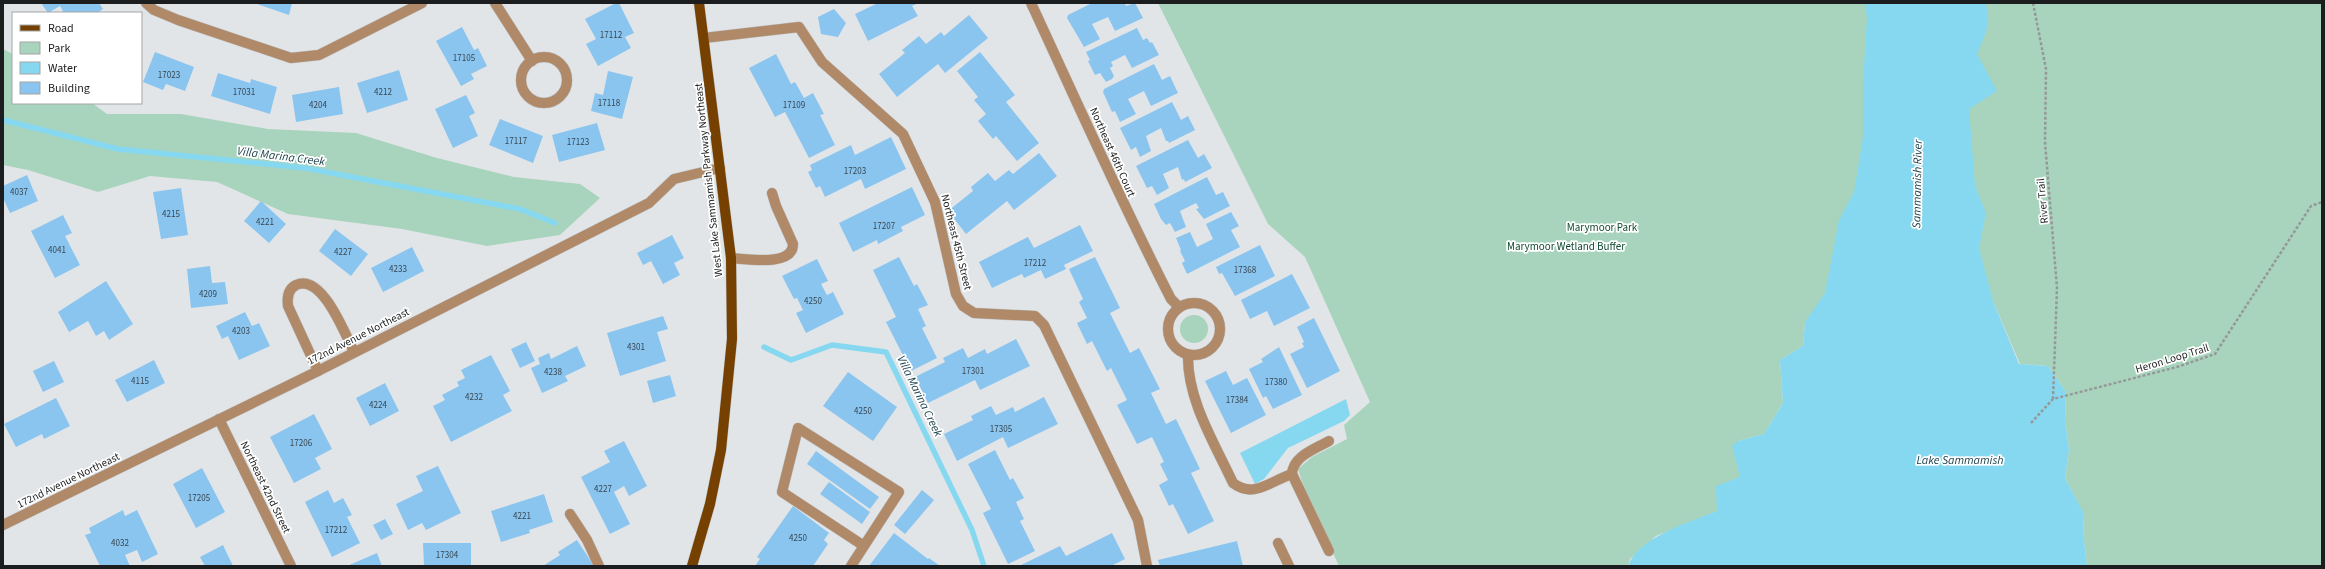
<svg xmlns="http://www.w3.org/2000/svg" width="2325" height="569" viewBox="0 0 2325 569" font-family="'Source Sans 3',sans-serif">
<rect width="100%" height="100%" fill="#e2e5e7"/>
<g fill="#a8d4bd">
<path d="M1158 3H2322V566H2087L2084 540 2083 513 2065 478 2069 449 2065 420 2066 392 2048 366 2020 364 1993 301 1805 322 1803 346 1780 360 1783 403 1764 434 1738 441 1740 477 1717 511 1656 536 1630 559 1628 566H1339L1307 497 1298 469 1312 457 1347 439 1344 425 1370 402 1305 257 1268 224Z"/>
<path d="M3 49 13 54V103H92L107 114H181L268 129 356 133 437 158 514 177 580 184 600 198 560 235 487 246 402 229 288 214 217 182 150 176 98 192 28 170 3 165Z"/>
<circle cx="1194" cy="329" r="14"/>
</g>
<g fill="#86d8f0">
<path d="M1865 3H1985C1993 21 1984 37 1977 54L1997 91 1969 109 1975 186 1986 213 1979 248 1993 301 2019 364 2048 366 2066 392 2065 420 2069 449 2065 478 2083 512 2084 540 2087 566H1628C1638 537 1690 522 1717 511L1716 486 1740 477 1732 446 1738 441 1764 434 1783 403 1780 360 1803 346 1805 322 1825 293 1839 220 1854 192 1863 137V82L1867 18Z"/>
<path d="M1346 399 1350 415 1344 421 1288 448 1264 479 1255 484 1240 453Z"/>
</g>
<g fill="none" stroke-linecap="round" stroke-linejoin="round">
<g stroke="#86d8f0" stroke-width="5.5">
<path d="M3 120 118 149 305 168 520 209 555 223"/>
<path d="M764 347 791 360 832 345 886 352 972 530 984 566"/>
</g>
</g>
<g fill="#8ac5f0">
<path d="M41 3H99L103 9 97 13H64L60 6 48 13Z"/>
<path d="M254 3H292L289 15Z"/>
<path d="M616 3H619L634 33 625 37 631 48 598 66 586 44 596 39 585 19Z"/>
<path d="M878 3H918L912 6 918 16 868 41 855 14Z"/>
<path d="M1092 3H1125L1126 6 1135 3 1143 18 1115 31 1108 17 1092 24 1100 39 1084 47 1067 18 1068 15Z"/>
<path d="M834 9 846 23 838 37 821 34 818 17Z"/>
<path d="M969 15 988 38 945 73 938 64 897 97 879 74 905 53 902 50 919 36 926 44 941 32 944 36Z"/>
<path d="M462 27 474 50 478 48 487 66 471 74 474 79 461 86 436 41Z"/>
<path d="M1137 28 1143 40 1147 38 1150 43 1152 42 1159 55 1132 68 1125 55 1111 62 1113 66 1110 68 1114 76 1112 79 1106 82 1100 73 1095 75 1088 61 1090 60 1086 52Z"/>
<path d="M155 52 194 67 185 91 166 84 163 90 143 82Z"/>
<path d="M980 52 1015 95 1006 102 1039 143 1017 161 996 136 993 139 978 121 986 114 974 100 978 97 957 71Z"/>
<path d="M776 54 791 84 795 82 804 98 813 93 824 114 820 115 835 145 809 158 785 112 775 117 749 68Z"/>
<path d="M1154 64 1162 80 1170 76 1178 93 1151 106 1144 91 1128 99 1136 114 1120 122 1115 111 1112 112 1103 92 1104 89Z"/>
<path d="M399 70 408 100 367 113 357 83Z"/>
<path d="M608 71 633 77 622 119 591 111 595 93 603 95Z"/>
<path d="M218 73 250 83 251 79 277 87 270 114 211 96Z"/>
<path d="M339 87 343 114 296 122 292 95Z"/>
<path d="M466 95 475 113 469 116 478 136 453 148 435 109Z"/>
<path d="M1172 102 1181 120 1188 116 1195 130 1169 143 1168 141H1166L1161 128 1146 136 1151 151 1140 157 1136 147 1131 150 1120 128Z"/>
<path d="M500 119 543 136 533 163 489 145Z"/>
<path d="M597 123 605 150 559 162 552 135Z"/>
<path d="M891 137 906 169 865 189 861 179 825 197 820 186 816 188 808 172 812 170 810 165 851 145 855 155Z"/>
<path d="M1188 140 1198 158 1204 154 1212 168 1185 182 1184 179 1182 180 1178 167 1163 174 1169 188 1157 195 1152 186 1147 188 1136 166Z"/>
<path d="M1039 153 1057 176 1014 210 1007 201 966 234 948 211 973 191 971 187 988 173 995 181 1009 170 1013 174Z"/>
<path d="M27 175 38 201 10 213 3 198V186Z"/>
<path d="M1207 177 1216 195 1223 192 1230 206 1204 219 1196 209 1199 208 1196 203 1180 211 1186 227 1175 232 1170 223 1166 225 1161 219 1154 204Z"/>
<path d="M912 187 925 215 901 227 903 231 878 244 877 240 853 252 839 223Z"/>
<path d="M181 188 188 235 161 239 153 192Z"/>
<path d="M261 201 286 224 269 243 244 221Z"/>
<path d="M1231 212 1239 226 1231 230 1240 247 1187 274 1182 263 1185 261 1180 251 1181 250 1176 238 1190 232 1197 247 1213 239 1206 224Z"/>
<path d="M63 215 72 233 65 236 80 265 55 278 31 231Z"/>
<path d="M1080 225 1093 251 1064 265 1066 269 1045 279 1041 270 1024 278 1022 274 992 288 979 262 1028 237 1034 248Z"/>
<path d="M335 229 368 254 351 276 319 251Z"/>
<path d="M672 235 684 258 674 263 680 275 663 284 651 261 643 265 637 253Z"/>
<path d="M1260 245 1275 276 1235 296 1222 273 1219 274 1216 267Z"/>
<path d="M412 247 424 271 383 292 371 268Z"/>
<path d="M899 257 914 286 917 284 928 305 918 309 926 326 922 328 937 358 911 371 886 322 896 317 873 270Z"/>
<path d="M1095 257 1120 308 1110 313 1130 353 1139 348 1160 389 1151 393 1166 424 1176 419 1200 469 1191 473 1214 521 1188 534 1173 504 1169 506 1159 485 1168 480 1160 464 1164 462 1152 437 1137 444 1117 405 1127 400 1111 368 1107 371 1092 341 1087 344 1077 323 1087 318 1079 302 1083 299 1069 269Z"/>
<path d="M817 259 828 281 821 284 827 295 833 292 844 314 806 333 796 313 803 310 797 298 794 299 782 276Z"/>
<path d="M210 266 212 283 225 282 228 304 191 308 187 269Z"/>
<path d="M1292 274 1310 308 1274 326 1267 311 1250 319 1241 300Z"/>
<path d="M106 281 133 324 109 340 104 331 96 336 88 321 69 332 58 312Z"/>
<path d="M245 312 252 326 259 323 270 346 239 360 228 336 222 339 216 326Z"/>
<path d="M663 316 668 329 657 332 666 361 620 376 607 333Z"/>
<path d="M1314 318 1340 371 1307 388 1290 354 1304 347 1302 343 1304 342 1297 327Z"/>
<path d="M1016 339 1030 366 980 390 975 380 928 403 915 377 945 362 943 358 963 348 968 358 985 349 987 354Z"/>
<path d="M526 342 535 361 520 368 511 349Z"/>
<path d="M577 346 586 366 565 376 568 381 542 393 531 368 540 364 538 358 549 353 551 359Z"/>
<path d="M1279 347 1302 395 1273 409 1266 396 1263 398 1249 369 1263 362 1261 359Z"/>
<path d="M491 355 510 391 503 395 512 411 451 442 433 406 445 400 442 395 459 386 457 382 465 378 461 370Z"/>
<path d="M154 360 165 383 127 402 115 380Z"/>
<path d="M54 361 64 382 43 392 33 371Z"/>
<path d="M1226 371 1233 385 1247 378 1266 415 1231 433 1205 381Z"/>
<path d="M848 372 897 407 873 441 823 406Z"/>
<path d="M670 375 676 396 653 403 647 381Z"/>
<path d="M385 383 399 411 370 426 356 398Z"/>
<path d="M1044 397 1058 424 1008 448 1003 437 957 461 944 434 973 420 971 416 991 406 996 415 1013 407 1015 412Z"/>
<path d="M56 398 70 426 44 439 42 434 16 447 4 424Z"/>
<path d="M314 414 332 449 315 458 321 469 294 483 270 437Z"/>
<path d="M624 441 647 486 629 496 624 486 614 492 630 524 610 534 581 477 610 462 604 451Z"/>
<path d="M995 450 1010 480 1013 478 1024 498 1016 502 1024 519 1020 521 1035 551 1008 564 983 513 991 509 968 464Z"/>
<path d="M816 451 879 497 870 509 807 464Z"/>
<path d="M438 466 461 513 426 530 422 523 408 530 396 504 423 491 416 476Z"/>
<path d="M202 468 225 512 196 528 173 484Z"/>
<path d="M829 482 870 512 862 524 820 494Z"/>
<path d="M328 490 334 503 343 498 352 515 347 517 360 543 332 557 305 502Z"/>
<path d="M922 490 934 500 905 534 894 525Z"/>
<path d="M544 494 553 522 529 530 530 533 501 542 491 511Z"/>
<path d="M793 506 829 533 824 540 828 544 813 566H755L760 559 757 557Z"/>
<path d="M123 510 125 516 137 510 158 554 142 562 137 550 125 555 130 566H100L85 535 91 533 89 528Z"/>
<path d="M385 519 393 534 381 540 373 525Z"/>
<path d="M894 533 928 559 929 558 940 566H869Z"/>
<path d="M1112 533 1125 559 1111 566H1019L1060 546 1066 556Z"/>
<path d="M577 540 594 566H543L560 555 558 552Z"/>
<path d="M1237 541 1243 566H1160L1158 560Z"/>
<path d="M423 543H471V566H424Z"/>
<path d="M223 545 233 566H205L200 557Z"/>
<path d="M377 553 382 566H347Z"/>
</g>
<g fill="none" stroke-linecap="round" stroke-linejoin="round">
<g stroke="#bec1c3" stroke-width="11">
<g id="minor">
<path d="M146 3 154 10 178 20 291 58 319 55 422 3"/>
<path d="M495 3 532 61"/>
<path d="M1031 3C1077 102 1121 202 1171 299L1179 307"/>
<path d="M704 38 799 27 822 62 903 134 935 202 956 294 963 306 974 313 1035 316 1044 325 1138 520 1147 566"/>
<circle cx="544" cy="80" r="23"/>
<path d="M731 258C747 259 793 267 793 244L776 206 772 193"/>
<circle cx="1194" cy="329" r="26"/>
<path d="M1188 355C1187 400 1215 444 1233 483 1254 499 1270 481 1292 474L1329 551"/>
<path d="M318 371 288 306C287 298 288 289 296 285 322 273 345 334 354 352"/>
<path d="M219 419 291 566"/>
<path d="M1292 474C1293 456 1315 449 1329 441"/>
<path d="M570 514 587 540 599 566"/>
<path d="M3 525 318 371 649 203 674 179 720 168"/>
<path d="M1278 543 1289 566"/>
<path d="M851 566 899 492 798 428 782 492 864 546"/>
</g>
</g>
<g stroke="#bec1c3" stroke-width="11">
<path id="major" d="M692 566 710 504 721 450 732 339 731 258 699 3"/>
</g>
<g stroke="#959899" stroke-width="2.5" stroke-dasharray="3 2" stroke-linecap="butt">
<path d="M2033 3 2046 69 2045 142 2057 288 2053 399"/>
<path d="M2031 423 2053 399 2177 367 2215 354 2311 206 2322 202"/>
</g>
<use href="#minor" stroke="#b08968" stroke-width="10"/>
<use href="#major" stroke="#754000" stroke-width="10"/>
</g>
<g text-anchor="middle" stroke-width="3.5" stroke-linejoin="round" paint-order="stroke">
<g font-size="9" fill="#384752">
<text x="611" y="38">17112</text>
<text x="464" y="61">17105</text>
<text x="169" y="78">17023</text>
<text x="244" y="95">17031</text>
<text x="383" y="95">4212</text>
<text x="609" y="106">17118</text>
<text x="318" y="108">4204</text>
<text x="794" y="108">17109</text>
<text x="516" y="144">17117</text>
<text x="578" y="145">17123</text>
<text x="855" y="174">17203</text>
<text x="19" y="195">4037</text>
<text x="171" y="217">4215</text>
<text x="265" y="225">4221</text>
<text x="884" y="229">17207</text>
<text x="57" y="253">4041</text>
<text x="343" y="255">4227</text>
<text x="1035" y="266">17212</text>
<text x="398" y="272">4233</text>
<text x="1245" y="273">17368</text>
<text x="208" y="297">4209</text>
<text x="813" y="304">4250</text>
<text x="241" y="334">4203</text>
<text x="636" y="350">4301</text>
<text x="973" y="374">17301</text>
<text x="553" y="375">4238</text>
<text x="140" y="384">4115</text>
<text x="1276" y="385">17380</text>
<text x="474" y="400">4232</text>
<text x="1237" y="403">17384</text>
<text x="378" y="408">4224</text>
<text x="863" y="414">4250</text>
<text x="1001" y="432">17305</text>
<text x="301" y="446">17206</text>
<text x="603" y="492">4227</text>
<text x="199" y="501">17205</text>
<text x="522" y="519">4221</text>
<text x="336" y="533">17212</text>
<text x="798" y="541">4250</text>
<text x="120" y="546">4032</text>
<text x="447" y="558">17304</text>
</g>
<g font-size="11" fill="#1c1d1e" stroke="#fff">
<text transform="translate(1113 152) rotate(66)" y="4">Northeast 46th Court</text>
<text transform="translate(708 180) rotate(-96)" y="4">West Lake Sammamish Parkway Northeast</text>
<text transform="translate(2042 201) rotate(-95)" y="4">River Trail</text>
<text transform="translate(957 242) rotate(76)" y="4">Northeast 45th Street</text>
<text transform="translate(358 336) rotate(-27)" y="4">172nd Avenue Northeast</text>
<text transform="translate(2172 358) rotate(-17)" y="4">Heron Loop Trail</text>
<text transform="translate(68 480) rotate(-26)" y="4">172nd Avenue Northeast</text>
<text transform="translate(266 487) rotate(64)" y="4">Northeast 42nd Street</text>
</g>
<g font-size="11" fill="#114932" stroke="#fff">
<text x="1602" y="231">Marymoor Park</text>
<text x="1566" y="250">Marymoor Wetland Buffer</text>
</g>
<g font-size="12" font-style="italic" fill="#183e49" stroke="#fff">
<text transform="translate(281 156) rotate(7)" y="4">Villa Marina Creek</text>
<text transform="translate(1917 184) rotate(-89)" y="4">Sammamish River</text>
<text transform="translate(920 396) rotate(64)" y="4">Villa Marina Creek</text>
<text x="1960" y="464">Lake Sammamish</text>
</g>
</g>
<rect width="2325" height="569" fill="none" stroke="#1c1d1e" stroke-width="8"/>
<rect x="12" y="12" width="130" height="92" fill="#ffffff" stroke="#a4a5a5"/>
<rect x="20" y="25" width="20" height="6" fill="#754000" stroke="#a4a5a5"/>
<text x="48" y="32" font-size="12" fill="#1c1d1e">Road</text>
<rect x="20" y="42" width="20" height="12" fill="#a8d4bd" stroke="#a4a5a5"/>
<text x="48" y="52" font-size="12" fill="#1c1d1e">Park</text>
<rect x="20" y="62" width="20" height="12" fill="#86d8f0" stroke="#a4a5a5"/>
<text x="48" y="72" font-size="12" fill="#1c1d1e">Water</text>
<rect x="20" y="82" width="20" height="12" fill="#8ac5f0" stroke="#a4a5a5"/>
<text x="48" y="92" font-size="12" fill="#1c1d1e">Building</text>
</svg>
